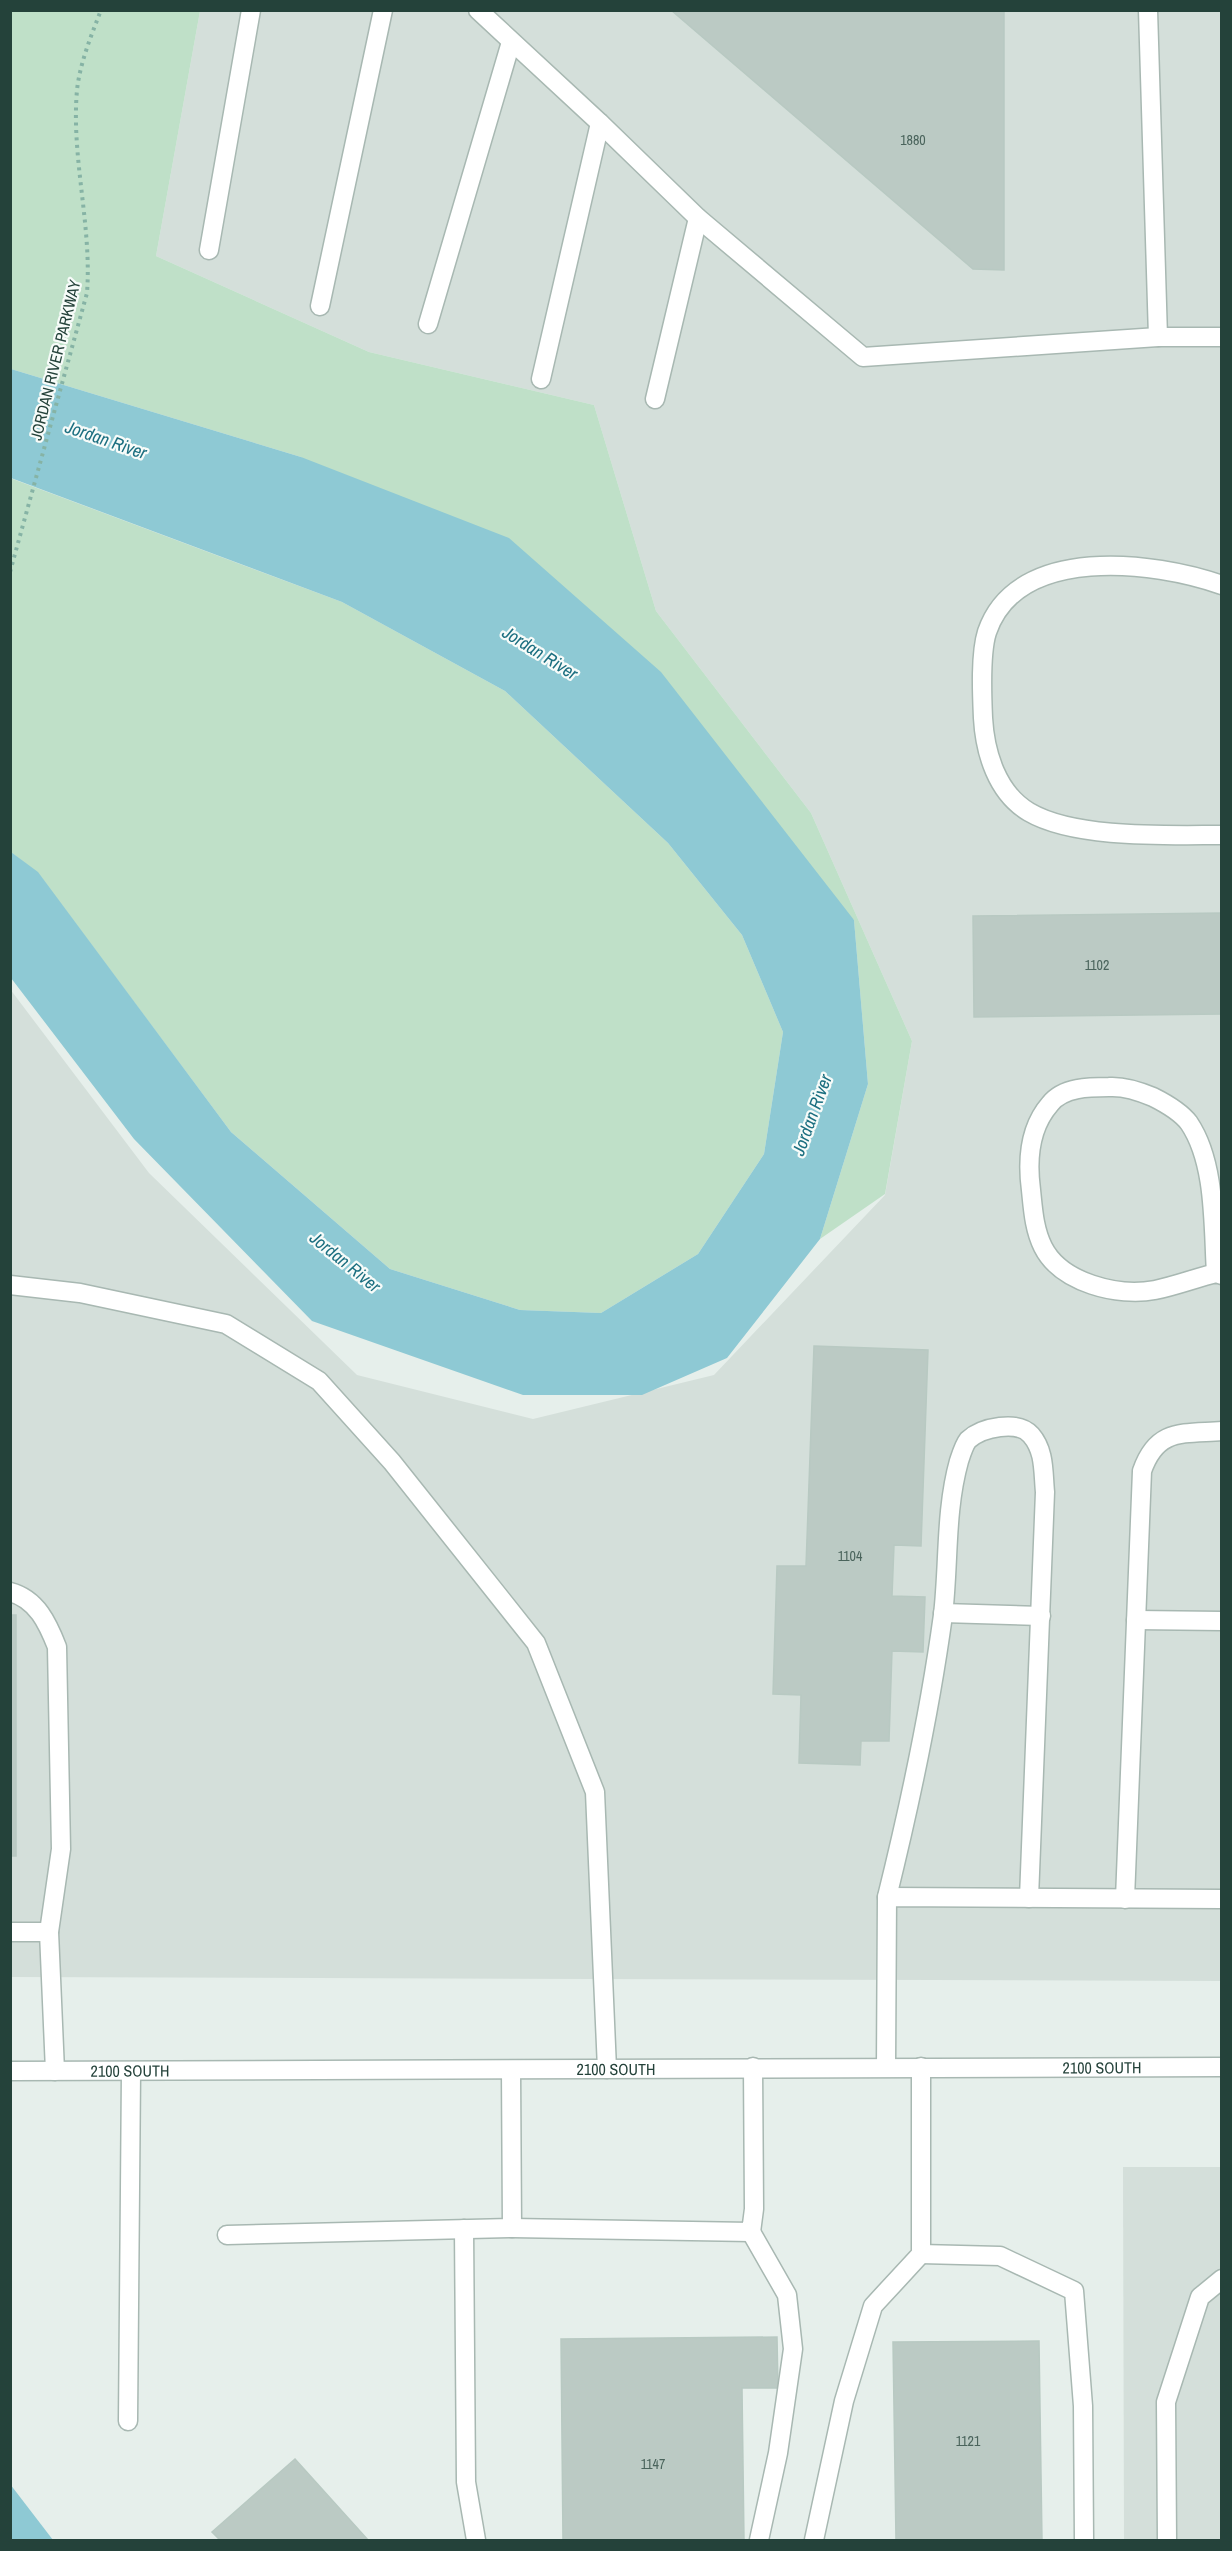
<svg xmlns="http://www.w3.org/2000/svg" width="1232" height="2551" viewBox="0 0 1232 2551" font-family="'Archivo Narrow',sans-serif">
<rect width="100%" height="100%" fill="#e6efeb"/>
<g fill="#d4dfda">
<path d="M200 11H1221V1981L11 1977 10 989 149 1173 357 1375 533 1419 714 1375 885 1195 912 1041 811 813 656 611 594 405 369 352 156 256Z"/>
<path d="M1123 2167H1221V2540H1124Z"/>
</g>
<g fill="#bfe0c8">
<path d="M10 11H200L156 256 369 352 594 405 656 611 811 813 912 1041 885 1194 820 1239 868 1084 854 920 301 457 11 369Z"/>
<path d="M10 478 342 602 505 691 668 843 742 935 783 1032 764 1154 698 1254 601 1313 520 1310 390 1269 231 1132 38 873 11 852Z"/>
</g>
<g fill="#8ec9d4">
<path d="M11 369 301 457 509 538 661 672 854 920 868 1084 820 1239 727 1358 642 1395H523L312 1321 134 1139 11 978V852L38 872 231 1132 390 1269 520 1310 601 1313 698 1254 764 1154 783 1032 742 935 668 843 505 691 342 602 11 478Z"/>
<path d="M10 2484 53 2540H11Z"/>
</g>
<g fill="#bbcac4" stroke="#b8c9c2" stroke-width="1.5">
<path d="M671 10H1004V270L973 269Z"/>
<path d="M1222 913V1014L974 1017 973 916Z"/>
<path d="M814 1346 928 1350 921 1546 894 1545 892 1596 925 1597 923 1652 892 1651 889 1741H861L860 1765 799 1763 801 1695 773 1694 777 1566H806Z"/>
<rect x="10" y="1615" width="6" height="241"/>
<path d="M777 2337 778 2388H742L744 2540H563L561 2339Z"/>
<path d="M1039 2341 1042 2540H896L893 2342Z"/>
<path d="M295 2459 368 2540H220L212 2532Z"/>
</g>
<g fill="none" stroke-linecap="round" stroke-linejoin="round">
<g stroke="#a8b8b2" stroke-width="21">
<g id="minor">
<path d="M478 10 600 123 698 218 863 357 1158 337H1222"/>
<path d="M1148 10 1158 337"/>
<path d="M209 250 251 10"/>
<path d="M320 306 383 10"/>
<path d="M428 324 511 42"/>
<path d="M541 379 600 123"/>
<path d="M655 399 698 218"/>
<path d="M1222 585C1154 561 1017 544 987 632 980 654 982 695 983 718 985 753 997 793 1029 812 1075 839 1168 835 1222 835"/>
<path d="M1216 1273C1213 1226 1216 1163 1189 1123 1180 1111 1165 1103 1153 1097 1139 1091 1124 1086 1109 1087 1090 1087 1063 1087 1050 1104 1030 1127 1027 1160 1031 1190 1033 1209 1034 1229 1043 1247 1061 1283 1118 1297 1155 1290 1175 1286 1196 1278 1216 1273L1222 1275"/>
<path d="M10 1285 80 1293 226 1324 319 1381 392 1462 536 1643 595 1792 607 2069"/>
<path d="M10 1592C37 1599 48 1624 57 1647L61 1849 49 1932 55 2071"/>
<path d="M943 1613 1041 1616"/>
<path d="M1136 1620 1222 1621"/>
<path d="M887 1897C910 1804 930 1710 943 1615 949 1564 945 1511 959 1461 961 1455 964 1445 968 1440 982 1427 1018 1420 1031 1435 1045 1451 1043 1472 1045 1492L1029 1898"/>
<path d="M1125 1899 1142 1471C1157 1428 1182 1434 1222 1431"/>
<path d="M10 1932H49"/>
<path d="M886 2067 887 1897 1222 1899"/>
<path id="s1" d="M10 2071 1222 2067"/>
<path d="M512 2228 751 2232 754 2209 753 2067"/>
<path d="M464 2229 466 2482 476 2540"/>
<path d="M751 2232 787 2295 793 2349 778 2453 759 2540"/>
<path d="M227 2235 512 2228 511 2070"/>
<path d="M921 2254 1000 2256 1074 2291 1083 2406 1084 2540"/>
<path d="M128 2421 131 2072"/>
<path d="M814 2540 844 2401 873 2306 921 2254V2067"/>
<path d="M1167 2540 1166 2402 1200 2297 1222 2279"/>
</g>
</g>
<path stroke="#86b3a5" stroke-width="4" stroke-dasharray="3 4.5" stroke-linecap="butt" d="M10 572 87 293C92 225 71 158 77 90 80 63 91 36 101 10"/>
<use href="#minor" stroke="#fff" stroke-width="18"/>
</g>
<g text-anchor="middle" stroke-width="4.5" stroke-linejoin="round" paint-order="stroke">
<g font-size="14" fill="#4a645c">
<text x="913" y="145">1880</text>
<text x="1097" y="970">1102</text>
<text x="850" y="1561">1104</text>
<text x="968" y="2446">1121</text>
<text x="653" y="2469">1147</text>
</g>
<g font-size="16" fill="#24423a" stroke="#f7fbf9">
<text transform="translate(55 360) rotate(-76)" y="6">JORDAN RIVER PARKWAY</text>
<text dy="6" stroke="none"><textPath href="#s1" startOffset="1092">2100 SOUTH</textPath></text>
<text dy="6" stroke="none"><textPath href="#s1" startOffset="606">2100 SOUTH</textPath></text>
<text dy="6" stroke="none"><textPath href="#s1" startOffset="120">2100 SOUTH</textPath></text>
</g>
<g font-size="18" font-style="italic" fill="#1c6f80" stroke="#f7fbf9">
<text transform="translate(106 440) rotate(19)" y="6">Jordan River</text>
<text transform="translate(540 653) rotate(32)" y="6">Jordan River</text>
<text transform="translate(812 1115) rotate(-70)" y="6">Jordan River</text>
<text transform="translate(345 1262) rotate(39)" y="6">Jordan River</text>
</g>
</g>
<rect width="1232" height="2551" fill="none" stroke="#24423a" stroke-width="24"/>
</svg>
